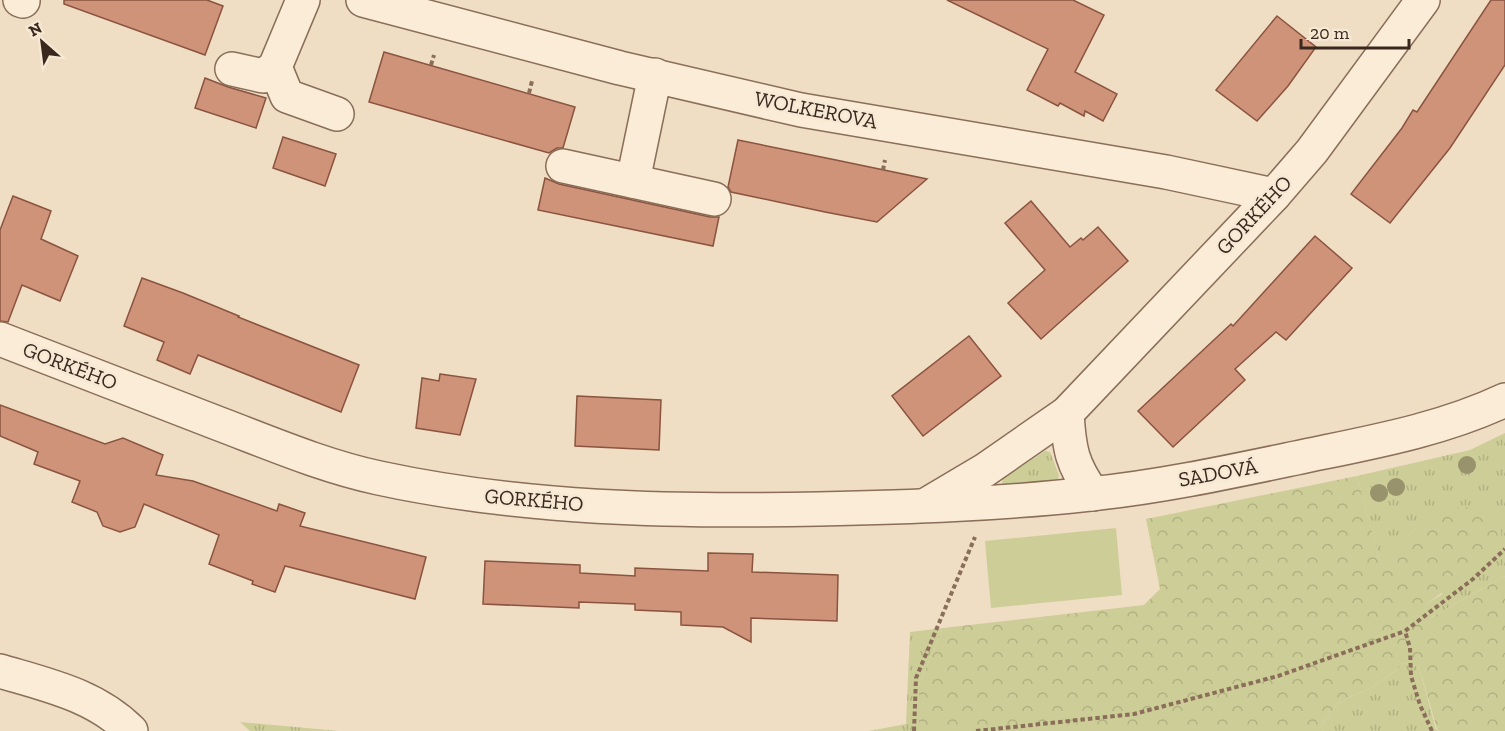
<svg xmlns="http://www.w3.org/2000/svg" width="1505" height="731" viewBox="0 0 1505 731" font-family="'Zilla Slab',serif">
<defs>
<pattern id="grass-tufts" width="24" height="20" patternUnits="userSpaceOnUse" patternTransform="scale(1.5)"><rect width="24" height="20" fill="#cdce97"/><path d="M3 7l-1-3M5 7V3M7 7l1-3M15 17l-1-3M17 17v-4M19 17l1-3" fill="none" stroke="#b1b182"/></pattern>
<pattern id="forest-crowns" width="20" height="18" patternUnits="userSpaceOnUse" patternTransform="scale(1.5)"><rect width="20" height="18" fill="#cdce97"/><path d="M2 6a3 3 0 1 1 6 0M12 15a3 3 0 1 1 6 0" fill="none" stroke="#b1b182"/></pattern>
</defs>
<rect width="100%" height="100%" fill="#efddc4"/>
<g fill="url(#grass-tufts)">
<path d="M1505 433V576L1430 618 1414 619 1422 607 1442 594 1416 528 1380 562 1357 476 1470 450Z"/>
<path d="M1045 451 1050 452 1059 475 1058 480 1004 485 1002 482 1003 478Z"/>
<path d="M943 628 919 685V731H869L906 724 910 632Z"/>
<path d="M1404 663 1419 667 1436 729 1439 731H1324L1321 725 1339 702 1371 688 1394 672Z"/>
<path d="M240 722 339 731H250Z"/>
</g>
<path fill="url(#forest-crowns)" d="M1357 476 1380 561 1416 528 1462 506 1491 513 1502 533 1478 565 1423 607 1415 618H1430L1505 576V731H1439L1437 729 1419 667 1404 663 1394 672 1371 688 1339 702 1321 725 1324 731H919V685L943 628 1144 605 1160 589 1146 519Z"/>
<path fill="#cdce97" d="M1116 528 1122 595 991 608 985 541Z"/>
<g fill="#ce9379" stroke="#8a543f" stroke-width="1.5">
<path d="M64 0H207L223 6 205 55 64 4Z"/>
<path d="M947 0H1073L1104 15 1075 72 1117 94 1103 121 1085 111 1084 116 1060 103 1058 106 1027 90 1048 49Z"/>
<path d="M1491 0H1505V65L1450 148 1390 223 1351 194 1402 128 1413 110 1417 112Z"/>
<path d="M1277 16 1316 47 1288 86 1257 121 1216 90Z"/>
<path d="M384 52 575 107 563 148H557L549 153 369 102Z"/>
<path d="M205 78 228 87 266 98 256 128 195 108Z"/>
<path d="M283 137 336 154 325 186 273 168Z"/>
<path d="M738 140 836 160 927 179 877 222 825 212 731 192 728 187Z"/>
<path d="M545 178 559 184 710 217H719L713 246 538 210Z"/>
<path d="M13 196 51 211 41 239 78 256 60 301 22 285 8 322 0 321V230Z"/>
<path d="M1031 201 1070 247 1081 238 1083 240 1098 227 1128 261 1041 339 1008 303 1045 270 1005 223Z"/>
<path d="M1315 236 1352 268 1286 340 1276 332 1235 369 1245 380 1173 447 1138 411 1231 324 1233 326Z"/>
<path d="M142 278 183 293 239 316 238 317 359 365 341 412 198 355 190 374 157 360 164 342 124 326Z"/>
<path d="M969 336 1001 376 923 436 892 396Z"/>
<path d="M440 374 476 379 460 435 416 428 422 378 439 381Z"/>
<path d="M577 396 661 400 659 450 575 446Z"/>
<path d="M0 405 105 444 123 438 163 455 156 475 193 481 277 511 279 504 305 513 300 526 426 557 415 599 285 566 275 592 252 584 253 581 209 564 219 535 144 504 135 527 120 532 103 526 97 512 72 502 80 481 34 464 38 452 0 436Z"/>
<path d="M708 553 753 554 752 572 838 575 837 621 751 618V642L723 627 681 625V612L635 610V604L579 602V608L483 604 485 561 580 565V573L635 576V568L708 571Z"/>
</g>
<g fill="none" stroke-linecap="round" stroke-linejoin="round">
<g stroke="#8a6e5a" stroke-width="36">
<g id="minor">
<path d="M20 0 23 1"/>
<path d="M363 0 620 68 801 110 1166 172 1274 195"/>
<path d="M275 67 287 96 337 114"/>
<path d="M232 69 263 76 275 67 303 0"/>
<path d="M563 166 714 199"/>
<path d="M633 181 655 75"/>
<path d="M0 339C72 367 145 395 217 423 270 443 323 466 379 478 523 509 671 512 819 509 909 507 1000 504 1090 494 1159 487 1229 472 1296 458 1367 443 1439 431 1505 400"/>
<path d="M1067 413C1069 449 1072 465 1093 494"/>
<path d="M926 505 985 470 1067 413 1274 195 1312 151 1423 0"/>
<path d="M0 671C47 685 95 695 131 731"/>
</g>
</g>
<g stroke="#8a6e5a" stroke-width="4" stroke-dasharray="4.5 3" stroke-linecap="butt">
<path d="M431 65 434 55"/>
<path d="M529 93 532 81"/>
<path d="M883 170 885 160"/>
<path d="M914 731 916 678 975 537"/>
<path d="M976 731 1134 714 1278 676 1405 631"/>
<path d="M1432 731 1420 705 1411 676 1410 648 1405 631 1473 579 1505 549"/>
</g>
<use href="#minor" stroke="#faecd7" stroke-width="33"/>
</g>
<g fill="#98936c">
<circle cx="1467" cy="465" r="9"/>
<circle cx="1396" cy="487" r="9"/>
<circle cx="1379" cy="493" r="9"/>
</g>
<g text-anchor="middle" stroke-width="5" stroke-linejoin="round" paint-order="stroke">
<g font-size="21" fill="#3a281e" stroke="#f6e9d4">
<text transform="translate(816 110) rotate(11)" y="7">WOLKEROVA</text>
<text transform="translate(1254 215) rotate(-47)" y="7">GORKÉHO</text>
<text transform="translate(70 366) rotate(21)" y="7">GORKÉHO</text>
<text transform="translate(1218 473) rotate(-10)" y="7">SADOVÁ</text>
<text transform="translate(534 500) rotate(5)" y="7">GORKÉHO</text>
</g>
</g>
<g transform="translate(42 42) rotate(332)" stroke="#f6e9d4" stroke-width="4.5" paint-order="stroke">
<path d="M0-4.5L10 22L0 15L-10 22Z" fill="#3a281e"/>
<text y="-9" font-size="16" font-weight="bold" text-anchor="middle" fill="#3a281e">N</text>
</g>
<path d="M1301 39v9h108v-9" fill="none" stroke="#3a281e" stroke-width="3"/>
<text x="1310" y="39" font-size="18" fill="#3a281e" stroke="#f6e9d4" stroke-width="4.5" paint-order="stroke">20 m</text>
</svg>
